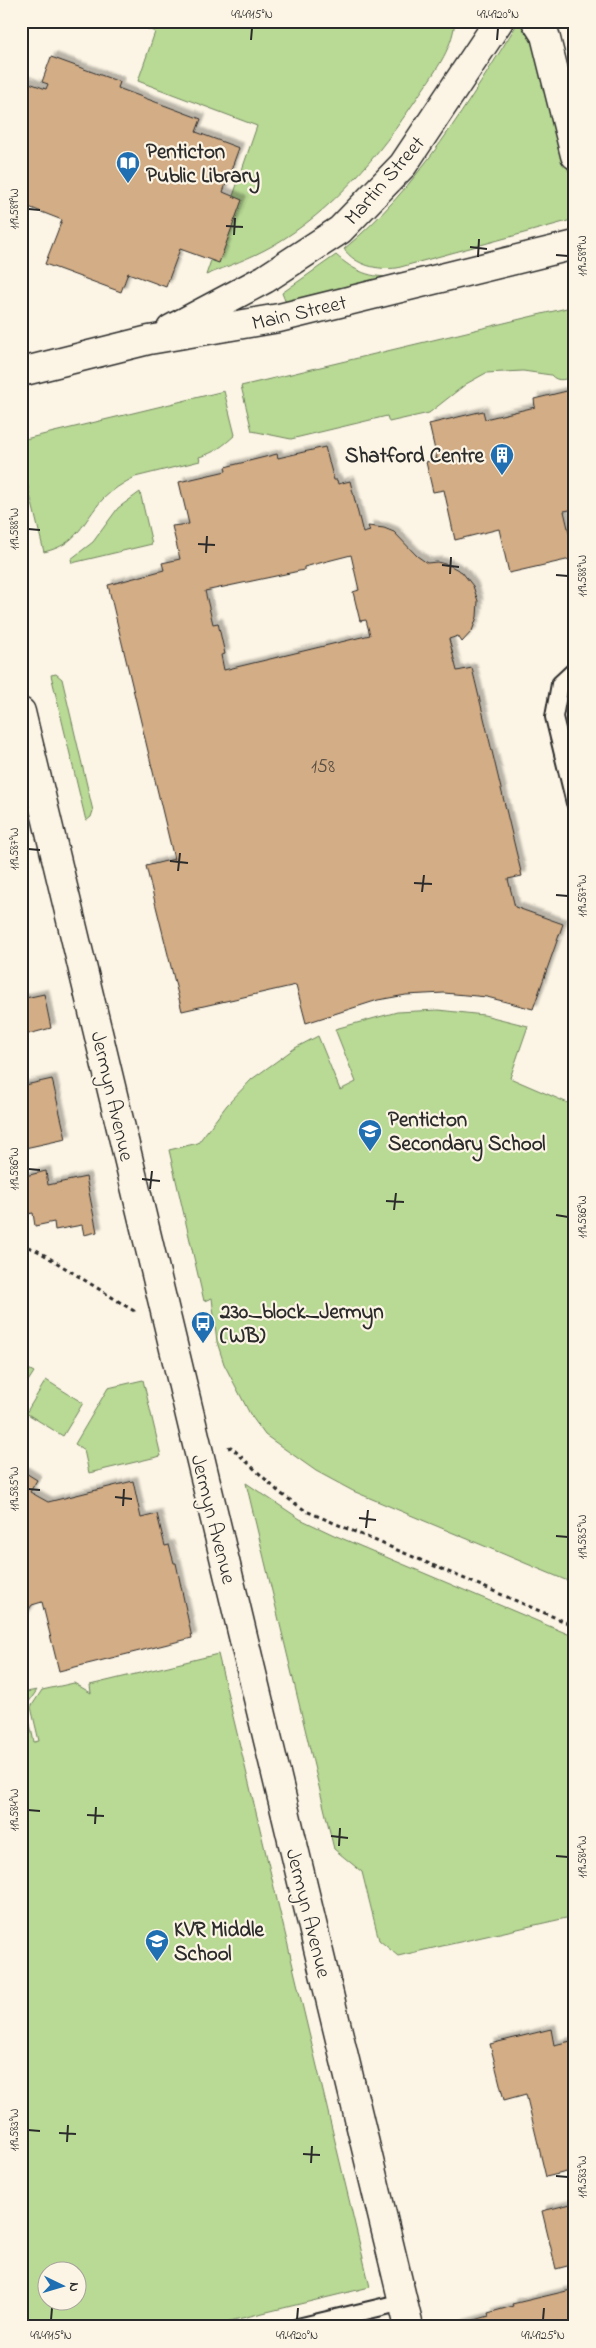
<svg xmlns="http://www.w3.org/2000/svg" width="596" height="2348" viewBox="0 0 596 2348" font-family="'Indie Flower',sans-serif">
<defs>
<filter id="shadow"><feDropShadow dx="4.5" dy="-4.5" stdDeviation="1" flood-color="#0004"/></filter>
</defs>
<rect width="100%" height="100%" fill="#fcf5e5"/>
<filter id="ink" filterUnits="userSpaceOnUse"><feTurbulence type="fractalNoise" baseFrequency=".02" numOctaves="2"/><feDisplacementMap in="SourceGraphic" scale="10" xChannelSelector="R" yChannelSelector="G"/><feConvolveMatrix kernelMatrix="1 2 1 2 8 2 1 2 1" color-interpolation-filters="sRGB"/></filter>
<g filter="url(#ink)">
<g fill="#b8da94" stroke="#728260" fill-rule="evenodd">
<path d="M129 21H455C452 51 433 74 417 98 379 155 333 211 272 246 251 258 228 266 206 275L257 126 138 81 155 32Z"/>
<path d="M519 21H524L535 43 566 165 575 185V219L397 268C378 270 356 266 344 249 419 187 468 103 519 21Z"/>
<path d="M336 255C354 271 371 279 395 276L286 303 282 293Z"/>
<path d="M575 306V376C566 379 558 383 551 375L523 371 486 373 466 384 429 413 389 422 387 416 291 439 252 431 241 386Z"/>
<path d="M224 391 235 435C223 446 214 453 199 457L200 461 135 477C123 483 112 490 103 499 82 522 79 544 44 552L21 458V440Z"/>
<path d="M140 492 152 544 72 563 71 559 93 542 118 508Z"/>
<path d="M56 674 62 679 93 811 91 817 86 821 51 675Z"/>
<path d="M438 1010 484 1015 528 1026 510 1078 575 1106V1584L353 1491 316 1471 265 1435 250 1414 224 1364 217 1342 212 1298 204 1301 169 1150 198 1143 227 1105 252 1079 295 1048 318 1036 340 1090 356 1082 335 1029 397 1012Z"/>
<path d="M21 1365 34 1372 21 1392Z"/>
<path d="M46 1380 83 1403 63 1436 26 1413Z"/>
<path d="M143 1380 161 1456 89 1473 84 1450 75 1444 108 1388Z"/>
<path d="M246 1483 300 1519 334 1535 575 1637V1916L398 1956 379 1940 362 1872 334 1849Z"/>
<path d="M218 1654 370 2287 205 2327H21V1693L37 1690 26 1706 34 1742 39 1741 31 1707 42 1690 74 1683 91 1693 90 1685ZM48 2270H78V2300H48Z"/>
</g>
<g fill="#d3ad85" stroke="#2b2b2b" fill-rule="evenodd" filter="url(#shadow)">
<path d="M51 57 120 82 118 88 201 119 196 132 239 148 223 192 242 200 219 263 180 249 166 287 128 273 121 292 45 264 62 220 21 204V80L46 89 48 84 42 82Z"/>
<path d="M575 389V509L564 511 575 558 509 573 499 529 455 540 444 490 433 492 426 462 437 459 429 424 483 411 485 419 535 407 534 399Z"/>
<path d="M325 447 334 480H337L338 484 350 481 363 533 370 531 368 526 384 528 394 532 417 556 427 563 437 562 449 565 462 572 473 586 478 601 477 617 472 631 462 642 458 636 449 639 457 671 472 668 522 876 508 879 515 907 563 924 533 1009 487 997 444 993 406 995 378 1000 306 1023 296 985 182 1011 146 866 174 859 108 585 164 570 162 563 180 559 172 526 189 524 179 482 226 471 225 467 277 454 278 458ZM351 555 359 590 353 592 360 621 366 620 370 635 224 670 221 655 225 654 218 623 213 624 205 591 304 570V567Z"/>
<path d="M44 994 51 1028 21 1036V999Z"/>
<path d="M52 1079 66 1139 25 1148 21 1133V1086Z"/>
<path d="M46 1171 48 1185 86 1177 97 1232 84 1235 82 1225 55 1230 54 1222 35 1226 33 1213 22 1215 21 1177Z"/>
<path d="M21 1470 37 1480 30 1492 48 1502 133 1481 141 1518 157 1514 165 1546 169 1545 174 1563H176L192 1638 59 1671 42 1602 32 1605 21 1622Z"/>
<path d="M551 2029 554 2045 575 2040V2170L546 2177 526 2094 504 2100 490 2044Z"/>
<path d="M575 2203V2264L556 2269 542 2211Z"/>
<path d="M575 2289V2327H450L489 2316 488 2313 513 2306 512 2304Z"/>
</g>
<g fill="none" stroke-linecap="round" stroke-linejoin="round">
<g stroke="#2b2b2b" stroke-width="20">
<g id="service">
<path d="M575 670 560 684 554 717 575 803"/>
<path d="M298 2327 403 2302"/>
</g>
</g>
<g stroke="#2b2b2b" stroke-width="31">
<path id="minor" d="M21 712 409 2327"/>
</g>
<g stroke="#2b2b2b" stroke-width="31">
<path id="tertiary" d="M536 21 545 35 575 155"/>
</g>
<g stroke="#2b2b2b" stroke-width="31">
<g id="secondary">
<path d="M171 329 265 279 340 230 403 165 499 21"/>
<path d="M21 372 149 340 279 318 575 245"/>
</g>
</g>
<g stroke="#2b2b2b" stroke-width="3" stroke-dasharray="4 4" stroke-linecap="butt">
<path d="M21 1244 38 1251 134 1311V1314"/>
<path d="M228 1448 231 1447 280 1493 306 1511 575 1626"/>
</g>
<use href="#service" stroke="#fcf5e5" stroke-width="16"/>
<use href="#minor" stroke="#fcf5e5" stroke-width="28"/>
<use href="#tertiary" stroke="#fcf5e5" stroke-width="28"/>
<use href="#secondary" stroke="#fcf5e5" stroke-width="28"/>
</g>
</g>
<path fill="none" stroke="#2b2b2b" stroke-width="2" d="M251 40 252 28M497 40 498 28M28 209 40 210M226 226 243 227M234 235 235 218M470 247 487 249M556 255 568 256M478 257 479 239M28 529 40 530M198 544 215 545M206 553 207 536M442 565 459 567M450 574 451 557M556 575 568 576M28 849 40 850M170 861 188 863M178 871 180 853M414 883 432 884M422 892 424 875M556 895 568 896M28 1169 40 1170M142 1179 160 1181M150 1189 152 1171M386 1201 404 1202M394 1210 396 1193M556 1215 568 1217M28 1489 40 1490M115 1497 132 1499M123 1506 124 1489M359 1518 376 1520M366 1528 368 1510M556 1536 568 1537M28 1810 40 1811M87 1815 104 1816M95 1824 96 1807M331 1836 348 1838M339 1846 340 1828M556 1856 568 1857M28 2130 40 2131M59 2133 76 2134M67 2142 68 2125M303 2154 320 2155M311 2163 312 2146M556 2176 568 2177M51 2320 52 2308M297 2320 298 2308M543 2320 544 2308"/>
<defs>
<g id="library-pin" transform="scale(1.25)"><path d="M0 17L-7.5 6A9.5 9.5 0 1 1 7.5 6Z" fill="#1f6fb2" stroke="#fcf5e5"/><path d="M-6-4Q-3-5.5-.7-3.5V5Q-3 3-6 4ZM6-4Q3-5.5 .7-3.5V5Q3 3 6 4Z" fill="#fff"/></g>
<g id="building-pin" transform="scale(1.25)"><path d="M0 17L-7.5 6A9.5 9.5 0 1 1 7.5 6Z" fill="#1f6fb2" stroke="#fcf5e5"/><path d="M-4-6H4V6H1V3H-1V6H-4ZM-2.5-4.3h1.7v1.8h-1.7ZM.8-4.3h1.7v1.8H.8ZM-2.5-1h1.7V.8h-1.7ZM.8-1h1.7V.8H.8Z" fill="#fff"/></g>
<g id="school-pin" transform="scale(1.25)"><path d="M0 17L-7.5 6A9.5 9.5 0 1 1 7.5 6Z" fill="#1f6fb2" stroke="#fcf5e5"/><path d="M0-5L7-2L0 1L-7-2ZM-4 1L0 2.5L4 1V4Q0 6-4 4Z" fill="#fff"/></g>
<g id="bus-pin" transform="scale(1.25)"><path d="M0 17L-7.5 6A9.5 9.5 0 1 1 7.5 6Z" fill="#1f6fb2" stroke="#fcf5e5"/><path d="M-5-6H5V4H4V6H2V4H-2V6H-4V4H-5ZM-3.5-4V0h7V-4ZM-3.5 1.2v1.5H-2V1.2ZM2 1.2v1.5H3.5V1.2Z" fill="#fff"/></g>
</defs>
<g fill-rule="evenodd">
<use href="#library-pin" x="128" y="163"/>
<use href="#building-pin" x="502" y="455"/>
<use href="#school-pin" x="370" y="1131"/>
<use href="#bus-pin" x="203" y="1323"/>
<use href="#school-pin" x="157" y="1941"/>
</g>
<g text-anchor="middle" stroke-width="4.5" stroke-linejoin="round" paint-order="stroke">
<g font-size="19" fill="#554c42">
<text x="323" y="772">158</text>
</g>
<g font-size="21" font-weight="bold" fill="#2b2b2b" stroke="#fcf5e5" text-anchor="start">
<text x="146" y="158">Penticton<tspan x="146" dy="24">Public Library</tspan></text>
<text x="484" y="462" text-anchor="end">Shatford Centre</text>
<text x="388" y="1126">Penticton<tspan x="388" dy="24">Secondary School</tspan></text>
<text x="220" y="1318">230_block_Jermyn<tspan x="220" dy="24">(WB)</tspan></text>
<text x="174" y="1936">KVR Middle<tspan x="174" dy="24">School</tspan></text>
</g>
<g font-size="21" fill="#2b2b2b" stroke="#fcf5e5">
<text transform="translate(384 180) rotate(-49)" y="7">Martin Street</text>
<text transform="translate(299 312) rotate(-13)" y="7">Main Street</text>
<text transform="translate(113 1096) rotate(77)" y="7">Jermyn Avenue</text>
<text transform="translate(214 1519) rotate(76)" y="7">Jermyn Avenue</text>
<text transform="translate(309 1913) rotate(76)" y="7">Jermyn Avenue</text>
</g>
</g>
<rect width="596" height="2348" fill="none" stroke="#fcf5e5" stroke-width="55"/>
<g transform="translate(62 2286) rotate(95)"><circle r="24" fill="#fcf5e5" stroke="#a8a49b"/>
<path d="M0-4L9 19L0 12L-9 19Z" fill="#1f6fb2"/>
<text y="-8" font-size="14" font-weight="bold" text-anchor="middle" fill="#2b2b2b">N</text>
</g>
<rect x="28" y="28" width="540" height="2292" fill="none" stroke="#2b2b2b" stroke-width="2"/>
<g font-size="12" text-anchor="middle" fill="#2b2b2b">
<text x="252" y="18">49.4915°N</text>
<text x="498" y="18">49.4920°N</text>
<text transform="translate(14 209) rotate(-90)" y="4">119.589°W</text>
<text transform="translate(582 256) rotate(-90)" y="4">119.589°W</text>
<text transform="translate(14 529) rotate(-90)" y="4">119.588°W</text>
<text transform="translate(582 576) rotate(-90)" y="4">119.588°W</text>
<text transform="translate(14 849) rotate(-90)" y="4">119.587°W</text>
<text transform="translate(582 896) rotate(-90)" y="4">119.587°W</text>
<text transform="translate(14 1169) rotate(-90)" y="4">119.586°W</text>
<text transform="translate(582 1217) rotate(-90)" y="4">119.586°W</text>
<text transform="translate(14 1489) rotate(-90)" y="4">119.585°W</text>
<text transform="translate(582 1537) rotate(-90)" y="4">119.585°W</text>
<text transform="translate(14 1810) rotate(-90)" y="4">119.584°W</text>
<text transform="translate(582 1857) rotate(-90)" y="4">119.584°W</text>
<text transform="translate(14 2130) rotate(-90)" y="4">119.583°W</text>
<text transform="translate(582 2177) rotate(-90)" y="4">119.583°W</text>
<text x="51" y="2339">49.4915°N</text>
<text x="297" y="2339">49.4920°N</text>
<text x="543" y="2339">49.4925°N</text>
</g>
</svg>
